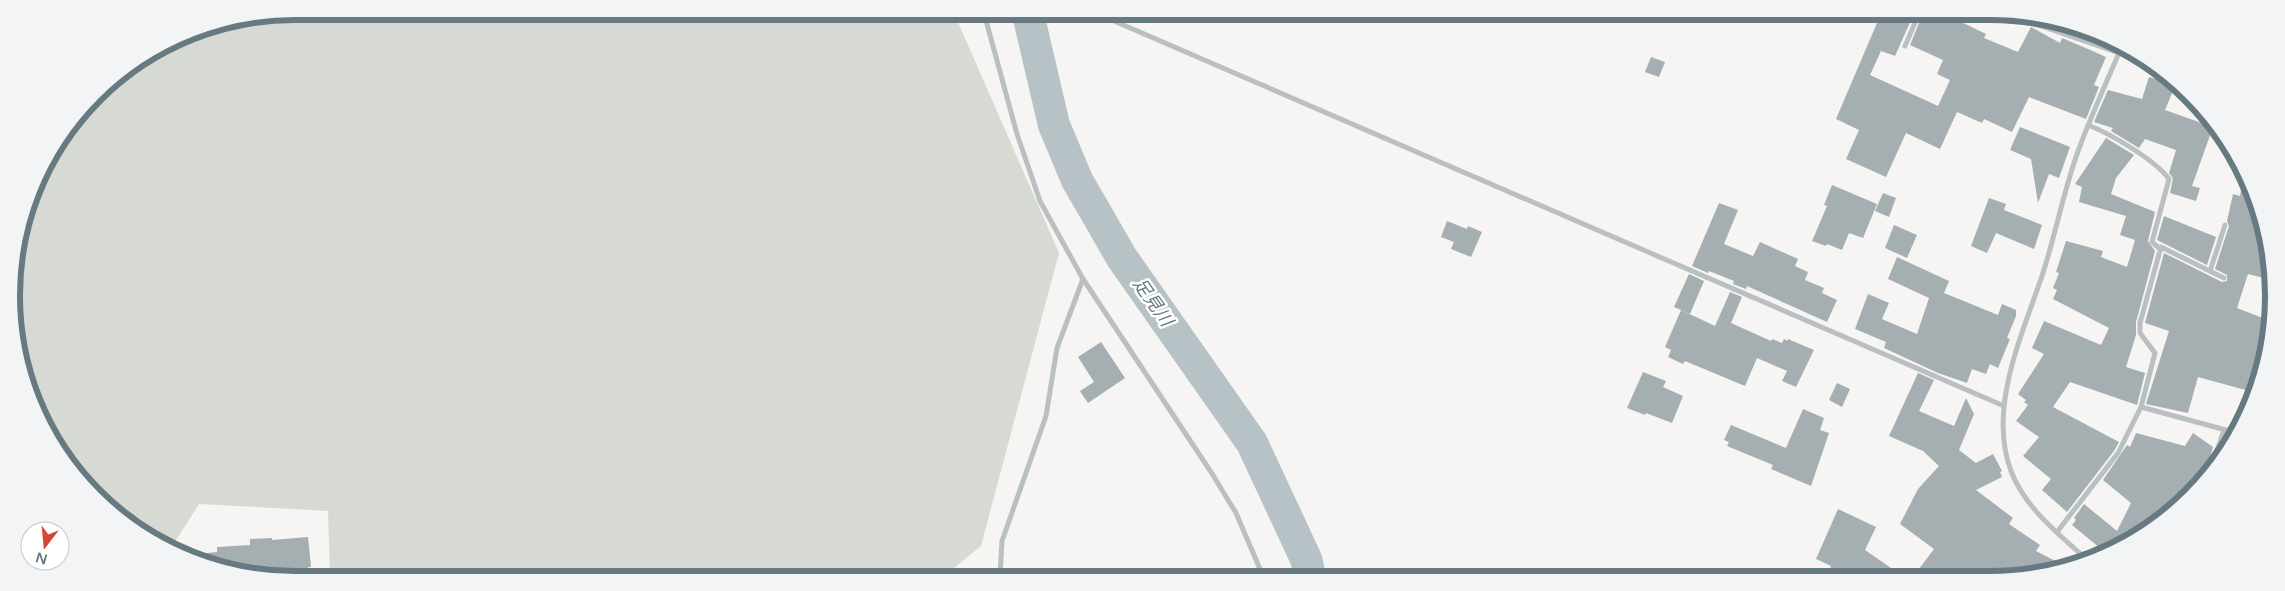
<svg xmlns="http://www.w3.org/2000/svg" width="2285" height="591" viewBox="0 0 2285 591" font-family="'Varela Round','Noto Sans JP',sans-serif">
<rect width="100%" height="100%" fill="#f6f5f3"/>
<path fill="#d6dad2" d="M296 11 954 13 1059 253 981 546 944 576 330 574 328 511 199 504 171 548 153 542 70 468 21 369 12 277 41 170 108 82 187 33Z"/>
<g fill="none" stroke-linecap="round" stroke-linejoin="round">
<path stroke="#b6c2c5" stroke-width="32" d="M1028 14 1054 125 1077 180 1122 258 1252 443 1306 559 1310 576"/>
</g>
<g fill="#a5aeb1">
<path d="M1880 16H1908L1912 18 1895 56 1881 51 1870 75 1938 106 1950 80 1937 74 1943 60 1910 45 1922 16H1949L1986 34 1984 38 2018 52 2031 27 2060 43 2062 38 2088 49 2106 57 2094 85 2099 87 2086 119 2029 97 2012 132 1984 119 1982 123 1957 112 1940 149 1906 133 1886 177 1846 159 1859 130 1836 119Z"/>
<path d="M1651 57 1665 62 1659 77 1645 72Z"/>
<path d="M2164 76 2175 86 2165 110 2213 127 2192 186 2200 188 2196 201 2170 193 2173 178 2169 173 2176 150 2145 139 2139 148 2111 131 2113 128 2094 122 2108 90 2142 99 2149 77 2162 81Z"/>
<path d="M2020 127 2070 147 2059 178 2049 174 2038 203 2031 159 2010 150Z"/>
<path d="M2106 138 2134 155 2116 178 2111 194 2155 212 2148 241 2155 251 2136 322V335L2126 367 2145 373 2137 405 2070 382 2053 407 2119 442 2114 451 2067 512 2042 490 2051 479 2023 456 2039 437 2016 421 2028 405 2024 402 2026 400 2018 394 2044 354 2032 348 2044 321 2101 345 2109 328 2053 299 2057 290 2053 288 2059 273 2056 272 2066 241 2103 251 2101 257 2127 267 2135 240 2120 235 2126 216 2079 202 2082 187 2075 184Z"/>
<path d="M2243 179 2262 226 2257 247 2268 249V279L2248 274 2237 308 2268 320V351L2253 392 2198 377 2188 413 2146 404 2169 331 2145 323 2164 253 2222 282 2227 281V275L2215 269 2229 226 2227 221 2233 194 2240 196Z"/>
<path d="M1832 185 1877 204 1863 238 1849 233 1842 250 1827 244 1826 246 1812 241 1827 206 1824 205Z"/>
<path d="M1883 193 1896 198 1889 217 1875 211Z"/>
<path d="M1989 198 2006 204 2004 210 2042 225 2034 249 1996 233 1987 253 1971 246Z"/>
<path d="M1719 203 1738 210 1724 244 1753 256 1760 242 1798 259 1795 266 1808 272 1805 280 1824 288 1822 293 1837 300 1827 322 1747 286 1746 289 1733 284 1734 281 1709 271 1708 273 1692 266Z"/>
<path d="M2164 216 2216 237 2207 265 2157 240Z"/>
<path d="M1447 221 1467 229 1468 226 1482 232 1471 257 1451 249 1454 242 1441 237Z"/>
<path d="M1894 225 1917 235 1907 258 1885 248Z"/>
<path d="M1897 257 1949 281 1944 293 1998 315 2002 304 2016 310V316L2007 338 2010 339 1998 368 1990 364 1986 374 1972 369 1967 383 1938 373 1884 348 1886 342 1855 329 1868 294 1889 303 1882 319 1917 334 1929 298 1888 279Z"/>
<path d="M1689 274 1704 281 1690 314 1674 307Z"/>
<path d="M1730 292 1742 297 1731 323 1771 341 1772 339 1782 343 1784 339 1787 341 1788 339 1814 350 1796 387 1782 381 1787 371 1757 358 1745 386 1685 361 1683 364 1668 357 1671 350 1665 347 1681 310 1715 326Z"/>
<path d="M1101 342 1125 378 1088 403 1080 391 1094 382 1078 357Z"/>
<path d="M1643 372 1666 381 1663 387 1683 396 1672 423 1646 413 1645 415 1627 408Z"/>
<path d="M1918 373 1934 380 1919 411 1954 426 1966 398 1974 414 1959 450 1976 463 1993 454 2002 471 2000 472 2002 477 1976 490 2013 518 2009 524 2040 545 2036 551 2065 566 2026 577H1913L1934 549 1900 524 1918 489 1939 466 1923 451 1889 436Z"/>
<path d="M1837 383 1850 389 1842 407 1829 400Z"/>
<path d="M1803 409 1824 418 1820 430 1829 433 1811 486 1771 469 1773 465 1727 446 1729 442 1724 440 1731 425 1786 448Z"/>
<path d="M2136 433 2185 446 2193 433 2213 447 2206 470 2207 474 2190 497 2115 551 2106 553 2072 525 2076 520 2074 518 2084 504 2117 531 2131 503 2103 480 2127 445 2130 447Z"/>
<path d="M1838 509 1876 527 1865 550 1904 577H1827L1831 566 1816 559Z"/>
<path d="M308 537 311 567H308L309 574H252L251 568 228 570 188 555 217 552V547L250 545V539L272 538V540Z"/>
</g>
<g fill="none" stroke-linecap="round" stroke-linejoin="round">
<g stroke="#bac0c2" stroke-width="5">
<path d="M984 13 1017 134 1040 201 1083 279 1211 472 1236 513 1263 576"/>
<path d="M1098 14 2004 406"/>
<path d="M2015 17 2119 53"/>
<path d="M1905 46 1918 16"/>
<path d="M2088 125C2111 134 2155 160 2169 179L2152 242 2160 249"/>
<path d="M2210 271 2225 225"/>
<path d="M2141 407 2237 433"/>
<path d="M2210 471 2224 430"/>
<path d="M2057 532 2118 453 2141 407 2155 353 2140 333V323L2161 247 2224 278"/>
<path d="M2086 559C2058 533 2025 508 2011 471 1987 408 2023 333 2043 273 2055 235 2063 195 2076 157 2089 120 2106 84 2121 48"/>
<path d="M980 576 983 574"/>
<path d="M1000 576 1002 541 1046 416 1057 348 1083 279"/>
</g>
</g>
<g text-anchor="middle" stroke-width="5" stroke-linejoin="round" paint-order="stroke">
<g font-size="18" font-style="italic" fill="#637a7e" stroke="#fff">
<text transform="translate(1153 302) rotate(55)" y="6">足見川</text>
</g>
</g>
<path d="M0 0H2285V591H0ZM295 20H1990A275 275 0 0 1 2265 295V296A275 275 0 0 1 1990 571H295A275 275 0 0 1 20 296V295A275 275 0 0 1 295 20Z" fill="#f3f4f5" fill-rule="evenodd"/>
<path fill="none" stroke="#677981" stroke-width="6" d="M295 20H1990A275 275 0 0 1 2265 295V296A275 275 0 0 1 1990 571H295A275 275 0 0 1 20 296V295A275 275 0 0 1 295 20Z"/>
<g transform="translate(45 546) rotate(196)"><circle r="24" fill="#ffffff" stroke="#c2c9cd"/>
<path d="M0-4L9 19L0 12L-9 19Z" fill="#d44635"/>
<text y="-8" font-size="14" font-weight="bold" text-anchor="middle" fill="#677981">N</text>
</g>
</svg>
